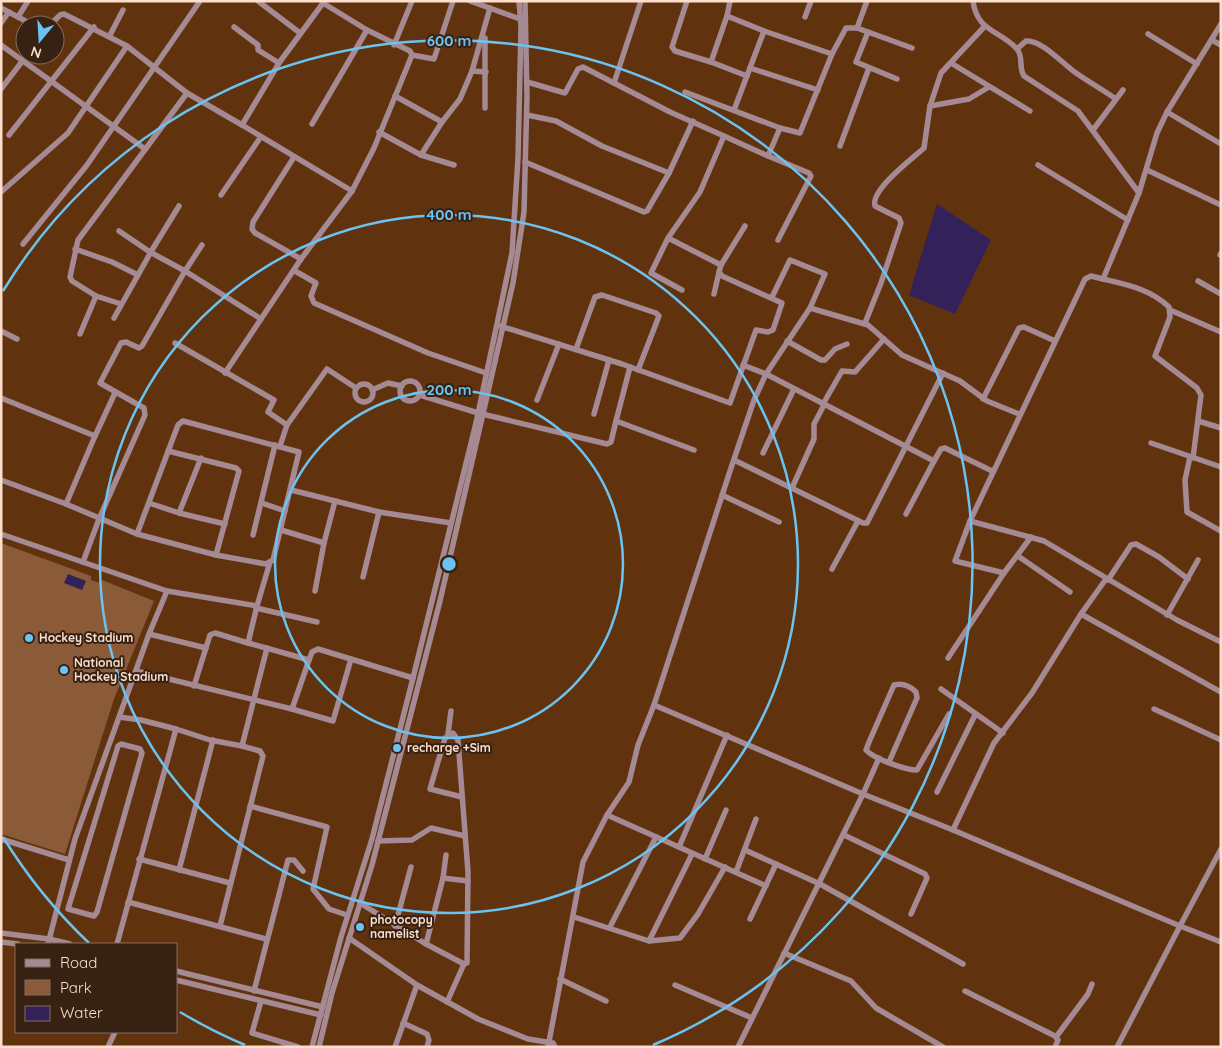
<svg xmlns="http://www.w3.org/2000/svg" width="1222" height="1048" viewBox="0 0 1222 1048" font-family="Quicksand,sans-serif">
<rect width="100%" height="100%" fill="#60330e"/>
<path fill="#8b5a39" d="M1 543 91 576V580L100 583 102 580 154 601 114 699 65 854 1 834Z"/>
<g fill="#33215a">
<path d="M937 204 991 240 955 314 909 295Z"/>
<path d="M68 574 86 581 82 590 64 583Z"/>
</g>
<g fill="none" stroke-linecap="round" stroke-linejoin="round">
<g stroke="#a58993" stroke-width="5.5">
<path d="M258 1 300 33"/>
<path d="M470 1 520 19"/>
<path d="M687 1 672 47 675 51 711 62 727 16"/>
<path d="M730 1 727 16 764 31"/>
<path d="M973 1C977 32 1000 30 1017 49 1024 57 1018 67 1024 76L1078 111 1139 193 1103 279C1128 285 1150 289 1169 307L1170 317 1155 356 1197 388 1201 395 1193 458"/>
<path d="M323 3 367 30 410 51 412 55 374 148 352 191 242 125 279 63Z"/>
<path d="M1 8 33 25"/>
<path d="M18 17 28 1"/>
<path d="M805 17 811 1"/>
<path d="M1 23 9 12"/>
<path d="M50 25 60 15 64 14 127 46 187 93 242 125"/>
<path d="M234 27 258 45V50L279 63"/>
<path d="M857 28 912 48"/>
<path d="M868 32 856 62 897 79"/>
<path d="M1148 34 1197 64"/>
<path d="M110 35 123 10"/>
<path d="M1212 40 1221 45"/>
<path d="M1 45 145 149"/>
<path d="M394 45 412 1"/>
<path d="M1017 49 1026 41C1041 39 1064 65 1076 73 1089 82 1103 90 1116 99"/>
<path d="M412 55 434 59 453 1"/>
<path d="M711 62 747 76"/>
<path d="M951 63 1030 111"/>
<path d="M750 68 818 90"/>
<path d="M486 72 472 71 490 8"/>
<path d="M527 82 565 93 578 69 583 67 670 112 724 136"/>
<path d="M614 83 641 1"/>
<path d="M1 89 27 55"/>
<path d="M685 92 780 128 800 133 832 54 846 28H857L867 1"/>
<path d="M395 96 442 122"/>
<path d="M930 106 969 99 989 87"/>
<path d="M485 108V38"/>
<path d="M734 110 764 31 832 54"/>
<path d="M1167 112 1221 144"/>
<path d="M527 115 556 121 602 146 669 173"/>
<path d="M312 124 367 30"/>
<path d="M1093 130 1123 90"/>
<path d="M379 132 421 155 454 165"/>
<path d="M9 135 94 27"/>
<path d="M840 146 869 68"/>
<path d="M421 155 442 122 460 99 472 71"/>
<path d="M768 156 809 173 811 176 778 240"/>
<path d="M294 157 253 222 252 229 255 233 301 259 352 191"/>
<path d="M525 162 644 212 647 211 669 173 693 121"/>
<path d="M1038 165 1128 220"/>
<path d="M1147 170 1221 205"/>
<path d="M1 192 68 133 127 46"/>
<path d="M1139 193 1157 133 1167 112 1221 24"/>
<path d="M221 195 260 138"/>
<path d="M119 231 150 252 185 271 202 245"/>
<path d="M668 238 651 273 682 290"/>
<path d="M23 244 87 165 200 1"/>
<path d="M75 249 112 262 138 275"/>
<path d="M1220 255 1221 253"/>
<path d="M721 265 745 226"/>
<path d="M295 271 316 283 311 296 314 303 428 353 486 373"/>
<path d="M1198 281 1221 294"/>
<path d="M714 294 719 272"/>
<path d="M772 297 790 260 825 274 810 308 766 374 934 461 941 449 945 448 992 471"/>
<path d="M121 304 96 296 72 281 70 277 78 240 187 93"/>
<path d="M810 308 868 325 902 355 960 381 987 401 1019 414"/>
<path d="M1170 310 1221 332"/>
<path d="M114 318 152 250 179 206"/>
<path d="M865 323 881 283 901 223 899 218 875 206C870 190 913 158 924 148L930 106 941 73 985 26"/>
<path d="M500 326 622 364 730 403 756 330 768 332 773 330 782 303 722 276 719 272 721 265 668 238 700 192 724 136 768 156 780 128"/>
<path d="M1 331 17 339"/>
<path d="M80 334 96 296"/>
<path d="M787 341 821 360H825L835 349 847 344"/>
<path d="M175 343 274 400 268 412 287 425"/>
<path d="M576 349 595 297 602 295 656 313 659 316 638 370"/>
<path d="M743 365 766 374 754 400 730 471 654 705 863 794 879 758"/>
<path d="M630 367 616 421 694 450"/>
<path d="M225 373 261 319"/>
<circle cx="410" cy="391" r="10"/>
<circle cx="364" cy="393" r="9"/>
<path d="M372 390 388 383 402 386"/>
<path d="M420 395 478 413 607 444 611 442 616 421"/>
<path d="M1 398 95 436 115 393"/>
<path d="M983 399 1019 328 1024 327 1055 341"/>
<path d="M537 400 559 344"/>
<path d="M823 404 842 371 855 372 884 339"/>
<path d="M594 414 609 360"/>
<path d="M183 421 299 452 273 560 266 564 216 555 137 534 178 425Z"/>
<path d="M1198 421 1221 428"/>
<path d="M1151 443 1221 467"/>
<path d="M280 446 287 425 327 369 356 388"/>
<path d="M168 451 236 468 239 471 216 555"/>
<path d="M763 453 794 389"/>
<path d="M1190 457 1185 480 1187 512 1221 531"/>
<path d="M734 460 863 523H867L943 373"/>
<path d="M1 480 66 504 137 534"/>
<path d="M792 488 814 439V424L824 405"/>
<path d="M291 490 379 512 451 523"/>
<path d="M722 495 779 522"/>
<path d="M149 503 179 513 225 524"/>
<path d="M262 503 285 511"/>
<path d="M66 504 95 436"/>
<path d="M179 513 201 458"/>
<path d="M906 514 934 461"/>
<path d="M970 521 1085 279 1091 276 1103 279"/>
<path d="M281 530 324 543"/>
<path d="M1 534 167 591 257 606 248 643 309 660 312 652 318 649 413 678"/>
<path d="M253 535 275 445"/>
<path d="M1018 556 1070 592"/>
<path d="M83 562 99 519 145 415 144 408 100 383 121 343 126 342 139 348 142 346 185 271 261 319 301 259"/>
<path d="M832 569 858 521"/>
<path d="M1004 573 955 561 970 521 1044 541 1177 620 1221 642"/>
<path d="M363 577 379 512"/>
<path d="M1108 580 1131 545 1136 544 1159 557 1188 579"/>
<path d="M315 591 324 543 335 501"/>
<path d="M257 606 270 562"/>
<path d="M256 608 317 622"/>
<path d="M1081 614 1221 692"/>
<path d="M1167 615 1198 560"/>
<path d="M149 634 206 648"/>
<path d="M948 658 1004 573 1031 537"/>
<path d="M136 671 292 709 333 721 351 659"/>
<path d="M194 686 210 635 215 633 248 643"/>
<path d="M941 689 1003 733"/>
<path d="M292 709 309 660"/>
<path d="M1154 709 1221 740"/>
<path d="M176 729 210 740 242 746 267 648"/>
<path d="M448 734 451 711"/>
<path d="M121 744 140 749 142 753 97 912 94 916 68 909 118 746Z"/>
<path d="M889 762 917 698 916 692C910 686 902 683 894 685L869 742 866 750C874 759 906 770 917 770L949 714"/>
<path d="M937 792 975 715"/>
<path d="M250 806 327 827 313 889 329 909 347 915"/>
<path d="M607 815 766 886"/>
<path d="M953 830 994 743 1032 693 1081 614 1106 579"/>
<path d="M844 835 925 874 927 878 911 914"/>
<path d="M1 839 69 860"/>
<path d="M378 841 412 840 431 828 465 836"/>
<path d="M679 847 727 735"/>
<path d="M1221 849 1180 926 1221 942"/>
<path d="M745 850 820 884 963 964"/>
<path d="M139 859 230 883"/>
<path d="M705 859 726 810"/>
<path d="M179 870 213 740"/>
<path d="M736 872 756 819"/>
<path d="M443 878 468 881"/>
<path d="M128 902 266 939"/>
<path d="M360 903 426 944 464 964 467 963 468 872 458 740 453 733 445 738 430 789 462 797"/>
<path d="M574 917 649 941 680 938 698 914 725 867"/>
<path d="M750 919 776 864"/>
<path d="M220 926 263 756 260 751 242 746"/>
<path d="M395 926 411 867"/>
<path d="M610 927 656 837"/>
<path d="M1 933 49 939 70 944"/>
<path d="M349 938 417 985 478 1019 528 1039 553 1043 555 1047"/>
<path d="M649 941 692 854"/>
<path d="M1 942 18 944"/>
<path d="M48 944 75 839 149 634 167 591"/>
<path d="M117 944 176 729 141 720 119 717"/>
<path d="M426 944 443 878 446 855"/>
<path d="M784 953 851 981 876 1008 943 1047"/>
<path d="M176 971 323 1007"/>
<path d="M560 979 606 1001"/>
<path d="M176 980 321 1015"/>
<path d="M675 985 752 1018"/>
<path d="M254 991 288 860H294L303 871"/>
<path d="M965 991 1055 1036 1058 1040 1055 1047"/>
<path d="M261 1001 252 1033 298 1047"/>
<path d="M447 1002 464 964"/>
<path d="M403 1023 427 1034 429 1040 427 1047"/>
<path d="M1056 1037 1088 994 1092 984"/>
<path d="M108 1047 115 1032"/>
<path d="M312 1047 341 937 372 839 413 678 476 423 512 253 518 158 521 27 519 1"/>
<path d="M319 1047 332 993 372 865 440 601 513 283 524 212 527 96 525 1"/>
<path d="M395 1047 417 985"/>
<path d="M548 1047 583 862 607 815 629 782 638 745 654 705"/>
<path d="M738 1047 863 794 953 830 1180 926 1117 1047"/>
</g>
</g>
<g fill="none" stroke="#6cc3f2" stroke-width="2.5">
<circle cx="449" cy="564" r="174"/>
<circle cx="449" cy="564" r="349"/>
<path d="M245 1045A523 523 0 0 1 180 1012M89 943A523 523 0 0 1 3 837M3 291A523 523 0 1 1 653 1045"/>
</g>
<g fill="#6cc3f2" stroke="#362113" stroke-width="2">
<circle cx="29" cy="638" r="5"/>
<circle cx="64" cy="670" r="5"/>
<circle cx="397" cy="748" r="5"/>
<circle cx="360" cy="927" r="5"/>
</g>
<g text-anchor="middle" stroke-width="4" stroke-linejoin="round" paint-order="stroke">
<g font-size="12" font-weight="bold" fill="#fbdecc" stroke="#362113" text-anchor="start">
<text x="39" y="642">Hockey Stadium</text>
<text x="74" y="667">National<tspan x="74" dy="14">Hockey Stadium</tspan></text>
<text x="407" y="752">recharge +Sim</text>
<text x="370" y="924">photocopy<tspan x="370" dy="14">namelist</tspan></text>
</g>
</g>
<circle cx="449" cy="564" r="8" fill="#6cc3f2" stroke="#362113" stroke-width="2.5"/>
<g font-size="15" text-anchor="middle" font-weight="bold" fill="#6cc3f2" stroke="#362113" stroke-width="4" stroke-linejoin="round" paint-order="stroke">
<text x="449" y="46">600 m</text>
<text x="449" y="220">400 m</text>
<text x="449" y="395">200 m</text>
</g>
<rect width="1222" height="1048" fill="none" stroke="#fbdecc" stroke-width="5"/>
<rect x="15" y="943" width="162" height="90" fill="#362113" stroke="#856d5d"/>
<rect x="25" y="959" width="25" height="8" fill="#a58993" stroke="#856d5d"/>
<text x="60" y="968" font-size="15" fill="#fbdecc">Road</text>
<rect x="25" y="980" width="25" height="15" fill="#8b5a39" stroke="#856d5d"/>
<text x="60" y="993" font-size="15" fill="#fbdecc">Park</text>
<rect x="25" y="1006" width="25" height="15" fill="#33215a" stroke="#856d5d"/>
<text x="60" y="1018" font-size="15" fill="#fbdecc">Water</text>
<g transform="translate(40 40) rotate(198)"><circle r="24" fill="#362113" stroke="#856d5d"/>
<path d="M0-4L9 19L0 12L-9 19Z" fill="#6cc3f2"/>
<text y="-8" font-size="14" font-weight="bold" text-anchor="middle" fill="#fbdecc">N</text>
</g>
</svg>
